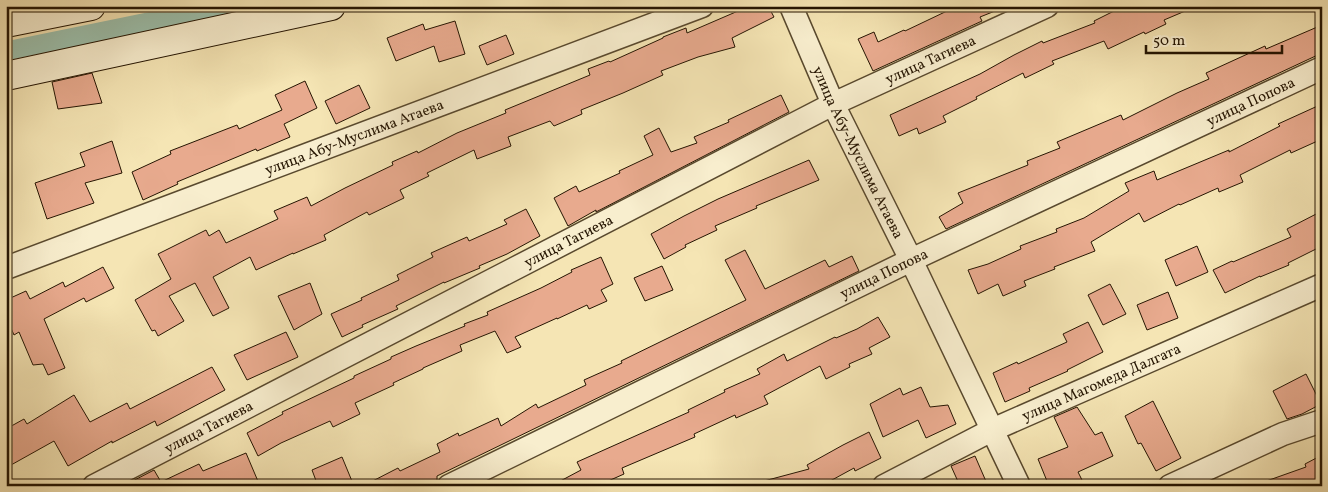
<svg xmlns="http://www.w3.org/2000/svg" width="1328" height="492" viewBox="0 0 1328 492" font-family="Vollkorn,serif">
<rect width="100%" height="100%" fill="#f5e5b4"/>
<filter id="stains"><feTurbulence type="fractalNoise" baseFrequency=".004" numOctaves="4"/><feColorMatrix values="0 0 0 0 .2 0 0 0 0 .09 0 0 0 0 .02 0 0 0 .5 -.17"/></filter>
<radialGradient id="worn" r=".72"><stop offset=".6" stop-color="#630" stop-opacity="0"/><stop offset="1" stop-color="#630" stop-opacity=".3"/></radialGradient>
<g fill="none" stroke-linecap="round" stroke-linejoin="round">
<path stroke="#9cbfab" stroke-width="19" d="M6 51 226 6"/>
</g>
<g fill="#e8aa8e" stroke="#251502">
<path d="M736 6H768L774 17 732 38 735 47 698 57 661 71 663 75 623 93 581 110 582 114 554 126 550 121 508 137 511 146 477 159 474 150 427 173 429 176 400 190 404 198 369 215 367 212 324 235 326 240 293 254V253L256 270 250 257 213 277 229 308 213 316 195 283 169 296 184 321 158 336 155 330 152 331 135 300 171 279 158 254 206 230 209 236 219 230 226 243 278 219 274 211 307 197 311 206 345 188 393 165 392 162 417 151 418 153 457 133 506 113 505 110 590 75 588 69 609 61 610 62 663 38V37L686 28 687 33 738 11Z"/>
<path d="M945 6H1004L1005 7 980 17 982 21 873 71 858 39 874 32 878 42 904 30 905 31 947 11Z"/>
<path d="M1124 6H1197L1164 20 1166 24 1145 34 1144 32 1108 49 1104 41 1052 61 1054 64 1025 78 1023 73 976 97 977 99 943 116 946 122 919 134 917 128 899 136 890 115 980 74 1014 55 1042 41 1043 43 1095 23 1094 21Z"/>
<path d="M455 21 465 54 439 62 434 46 396 61 387 38 423 24 425 30Z"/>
<path d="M1322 25V53L946 229 939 217 963 203 958 193 1028 165 1027 161 1060 148 1057 142 1121 115 1123 120 1177 93 1209 79 1206 73 1265 46 1266 49Z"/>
<path d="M506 35 514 54 487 65 479 46Z"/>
<path d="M92 73 102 103 58 109 52 82Z"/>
<path d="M305 81 317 108 284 124 290 137 257 151 256 149 177 182 178 184 143 200 132 172 171 154 170 151 237 125 239 129 282 110 275 95Z"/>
<path d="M359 85 370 108 336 124 325 101Z"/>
<path d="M781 95 789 112 596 212V210L568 226 554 198 576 186 579 192 620 173 619 171 653 155 644 136 659 128 671 152 697 143 694 137 729 122 728 120Z"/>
<path d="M1322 104V139L1291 153 1290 150 1240 175 1243 182 1219 192 1218 188 1180 205 1179 204 1144 222 1139 213 1091 242 1095 251 1054 267 1055 269 1024 281 1026 286 1003 296 998 284 978 294 968 270 988 264 1021 249 1020 246 1057 232 1056 229 1084 218 1129 191 1125 183 1154 171 1157 180 1229 150V152L1280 126 1278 124Z"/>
<path d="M112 141 122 173 85 183 94 203 47 219 35 183 85 166 80 153Z"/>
<path d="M809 160 819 180 756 206 757 208 715 226 717 230 685 245 686 247 664 259 651 234 684 216 718 199Z"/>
<path d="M526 209 540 236 507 254 479 266 480 268 444 283V282L396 306 398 309 362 325 363 327 342 337 331 314 362 300 361 298 399 280 397 275 433 257 431 253 467 237 469 241 507 224 504 220Z"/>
<path d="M1322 211V246L1288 263 1289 265 1260 277V276L1225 293 1213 270 1232 261 1233 262 1291 237 1287 229Z"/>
<path d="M1197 246 1208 272 1176 286 1165 260Z"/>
<path d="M745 250 765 289 825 260 829 267 852 256 859 271 437 476V481L427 486H363L398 468 400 471 440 452 437 444 458 433 459 436 498 418 501 426 536 404 538 408 586 385 584 380 622 363 621 361 746 300 725 260Z"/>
<path d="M601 257 613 284 601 290 607 301 589 309 587 305 557 319V318L515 337 521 347 507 353 495 331 460 345 462 351 423 368V369L393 383 394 385 355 403 360 414 333 427 330 421 281 443 258 456 247 433 283 414 282 412 354 378V376L391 359V357L416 346 465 326 464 324 488 315 487 312 541 288 572 272 571 270Z"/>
<path d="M662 266 673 290 645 301 634 278Z"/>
<path d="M103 267 114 288 86 302 84 298 44 319 65 368 48 375 43 364 33 365 19 332 14 335 6 317V300L26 291 30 299 63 282 65 287Z"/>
<path d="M310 283 322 314 294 330 278 296Z"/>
<path d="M1110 284 1126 314 1103 325 1088 295Z"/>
<path d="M1168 292 1178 318 1147 330 1137 305Z"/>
<path d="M878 317 890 337 869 348 872 354 849 364 850 367 826 379 820 366 764 396 768 404 736 418 735 415 694 434 695 437 622 468 624 474 597 486H551L581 470 577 462 689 412 688 410 725 392 724 390 760 374 757 369 784 354 787 361 835 337 836 338 857 329Z"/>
<path d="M1088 322 1103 352 1067 370 1068 371 1029 388 1030 391 1005 402 993 373 1017 362 1018 364 1067 342 1063 334Z"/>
<path d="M286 332 298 357 247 380 234 355Z"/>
<path d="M212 367 225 390 157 426 155 421 112 443V441L68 466 54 441 11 465 6 457V429L24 419 27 424 74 395 90 422 127 403 130 409Z"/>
<path d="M1306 374 1321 404 1302 414 1287 419 1273 391Z"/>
<path d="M921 387 930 407 948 405 956 424 926 438 918 420 883 437 870 404 900 388 903 395Z"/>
<path d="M1153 401 1181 458 1156 471 1141 443 1138 444 1125 416Z"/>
<path d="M1077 407 1095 435 1102 432 1113 456 1078 472 1085 486H1049L1038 459 1068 447 1054 417Z"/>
<path d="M869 432 881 458 855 471 854 468 821 486H765L764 481 809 469 807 465 843 445Z"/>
<path d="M246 453 260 486H123L154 470 161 482 199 464 203 471Z"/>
<path d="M1322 455V480L1311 486H1258V484L1306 467 1305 464Z"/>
<path d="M975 456 988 486H960L951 466Z"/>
<path d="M342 457 354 486H318L312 470Z"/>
</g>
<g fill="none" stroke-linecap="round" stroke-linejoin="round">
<g stroke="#59492e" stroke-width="25">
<g id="minor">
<path id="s1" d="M791 6 833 104 911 260 1019 486"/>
<path id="s2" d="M6 268 702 6"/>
<path id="s3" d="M94 486 833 104 1047 6"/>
<path id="s4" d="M449 486 911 260 1322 68"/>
<path id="s5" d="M884 486 992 430 1322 285"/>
<path d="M1170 486 1283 434 1322 421"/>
</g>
</g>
<g stroke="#251502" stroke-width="30">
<g id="secondary">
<path d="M6 23 91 6"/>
<path d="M6 76 331 6"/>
</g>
</g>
<use href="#minor" stroke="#f8eece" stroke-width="22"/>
<use href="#secondary" stroke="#f8eece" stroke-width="28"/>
</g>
<g text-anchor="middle" stroke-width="5" stroke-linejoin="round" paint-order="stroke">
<g font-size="15" fill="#251502" stroke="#f8eece">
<text dy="5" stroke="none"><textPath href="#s3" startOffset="939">улица Тагиева</textPath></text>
<text dy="5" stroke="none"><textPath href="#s4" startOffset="889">улица Попова</textPath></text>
<text dy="5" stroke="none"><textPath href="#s2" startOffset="372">улица Абу-Муслима Атаева</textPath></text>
<text dy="5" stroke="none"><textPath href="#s1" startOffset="161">улица Абу-Муслима Атаева</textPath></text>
<text dy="5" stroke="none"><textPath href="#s3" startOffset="534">улица Тагиева</textPath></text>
<text dy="5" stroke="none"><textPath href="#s4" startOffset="484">улица Попова</textPath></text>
<text dy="5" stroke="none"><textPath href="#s5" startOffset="241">улица Магомеда Далгата</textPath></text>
<text dy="5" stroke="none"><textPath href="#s3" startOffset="129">улица Тагиева</textPath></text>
</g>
</g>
<rect width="1328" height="492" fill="none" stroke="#f5e5b4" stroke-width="25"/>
<rect x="8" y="8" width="1313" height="477" fill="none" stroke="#251502" stroke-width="2.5"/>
<rect x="12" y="12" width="1303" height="467" fill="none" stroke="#251502"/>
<path d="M1146 45v8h136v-8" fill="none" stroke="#251502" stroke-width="2.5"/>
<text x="1153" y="45" font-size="15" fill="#251502" stroke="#f8eece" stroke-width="4" paint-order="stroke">50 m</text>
<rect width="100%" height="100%" filter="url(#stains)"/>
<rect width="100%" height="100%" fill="url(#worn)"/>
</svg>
